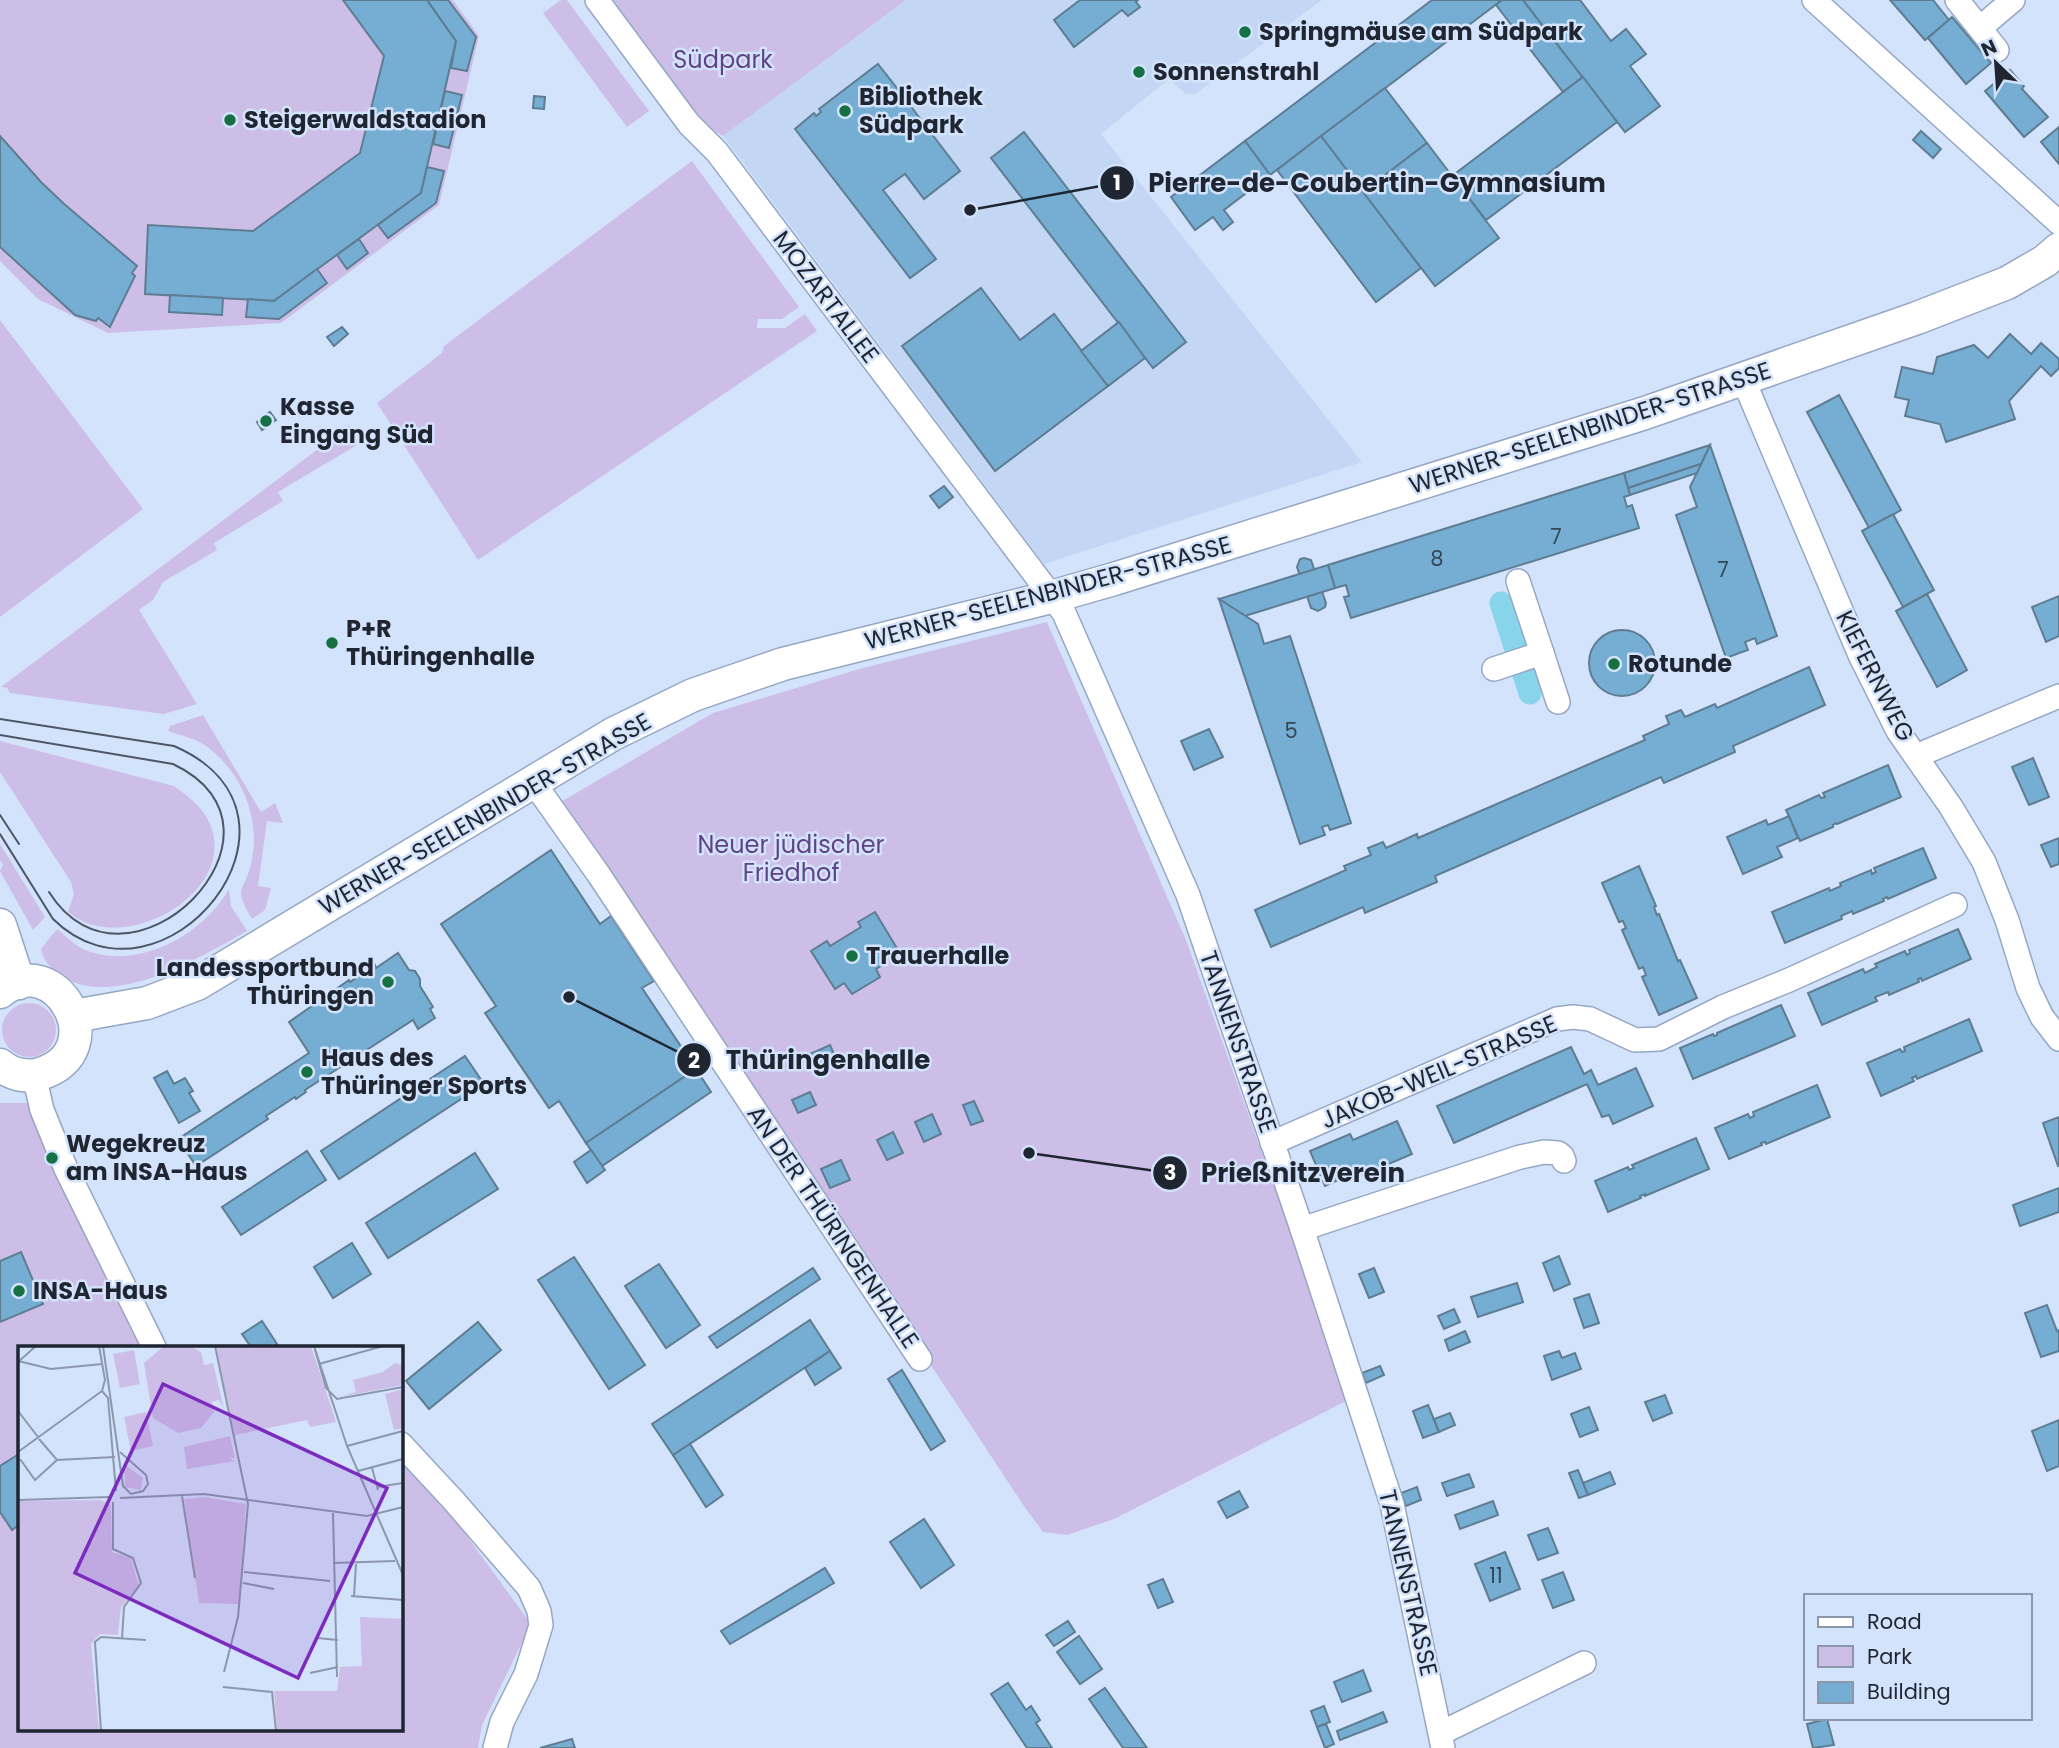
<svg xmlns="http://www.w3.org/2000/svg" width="2059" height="1748" viewBox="0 0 2059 1748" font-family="Poppins,sans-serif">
<rect width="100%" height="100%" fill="#d4e3fc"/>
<path fill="#c3d6f3" d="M906 0H1322L1195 94H1186L1169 79 1101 134 1362 462 1044 564 723 136Z"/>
<g fill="#cdbee8">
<path d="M0 0H453L479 36 439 205 281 323 108 333 38 299 0 261Z"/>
<path d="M561 0H567L649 111 627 127 543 13Z"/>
<path d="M605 0H906L723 136 692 118Z"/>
<path d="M692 161 799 307 782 319H758L757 328H785L805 314 817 331 478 560 377 403 442 353 444 346Z"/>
<path d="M0 320 143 509 0 617Z"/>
<path d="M350 425 357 445 278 492 283 501 214 543 217 550 163 582 153 600 139 610 197 704 164 714 10 693 7 688 1 687Z"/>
<path d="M1047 622 1186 940 1350 1399 1114 1519 1067 1535 1043 1532 1026 1509 559 803 713 713 863 668Z"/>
<path d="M203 715 261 812 275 803 283 823 267 821 258 886 271 888 265 910 252 919C233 886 243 895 251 864 262 820 241 769 203 744 193 738 179 735 168 731L170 726Z"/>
<path d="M0 741 174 786C186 795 201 805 208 820 244 889 124 960 68 912L74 894 71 882 0 772Z"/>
<path d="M0 844 45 917 33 930 0 871 3 865 0 860Z"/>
<path d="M229 889 231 906 247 931C199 958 112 1011 59 975 50 968 44 961 41 949L57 929C66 936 77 948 88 951 141 970 203 934 229 889Z"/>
<circle cx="29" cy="1030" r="27"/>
<path d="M0 1103H27L147 1347H19V1729H401V1457L461 1528 531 1624 482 1725 478 1748H0Z"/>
</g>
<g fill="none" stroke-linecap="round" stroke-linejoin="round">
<path stroke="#88d4ea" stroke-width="23" d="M1501 603 1530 693"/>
</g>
<g fill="#75add3" stroke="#5f7d92" stroke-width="2">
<path d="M343 0H427L456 41 421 193 274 301 145 294 148 225 253 231 360 153 384 56Z"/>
<path d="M427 0H448L476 37 467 71 451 68 456 41Z"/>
<path d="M1080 0H1138L1136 2 1140 7 1128 16 1122 10 1074 47 1054 20Z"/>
<path d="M1432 0H1502L1270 175 1245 141Z"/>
<path d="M1502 0H1523L1583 77 1563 92 1496 5Z"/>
<path d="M1523 0H1580L1611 41 1626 29 1646 54 1630 66 1660 106 1625 132Z"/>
<path d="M1890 0H1933L1949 20 1925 40Z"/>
<path d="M1952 17 1991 63 1966 84 1928 38Z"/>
<path d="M878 64 900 92 898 94 903 102 906 100 960 171 924 199 905 174 883 190 936 259 910 278 795 129 814 113 816 116 821 112 819 109Z"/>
<path d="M2010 70 2024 86 2022 89 2048 117 2024 137 1985 91Z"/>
<path d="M1583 77 1617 122 1486 220 1452 176Z"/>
<path d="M1385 88 1427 143 1363 192 1321 136Z"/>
<path d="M445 91 462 95 449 148 433 144Z"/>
<path d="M534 96 545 97 544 109 533 108Z"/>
<path d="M2059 127V164L2041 142Z"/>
<path d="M1921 131 1941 149 1933 158 1913 140Z"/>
<path d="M1024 132 1186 342 1153 368 991 158Z"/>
<path d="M0 136 41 182 63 203 137 266 132 273 135 276 110 327 98 318 96 321 75 315 0 247Z"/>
<path d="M1321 136 1421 268 1376 302 1277 170Z"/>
<path d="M1245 141 1270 175 1224 210 1233 222 1223 230 1213 217 1195 230 1171 197Z"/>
<path d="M1427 143 1499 238 1435 286 1363 192Z"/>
<path d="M427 167 444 171 436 203 388 238 378 225 421 193Z"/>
<path d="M359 239 368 253 347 269 337 255Z"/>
<path d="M317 269 327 283 279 319 246 317 248 299 274 301Z"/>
<path d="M981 288 1020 340 1054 314 1108 386 995 471 902 346Z"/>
<path d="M170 295 223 298 222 315 169 312Z"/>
<path d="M1119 322 1145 358 1108 386 1081 351Z"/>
<path d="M342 327 348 334 334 346 327 337Z"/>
<path d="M2010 334 2031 354 2041 343 2059 359V368L2051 376 2041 366 2009 401 2015 419 1946 442 1940 424 1905 416 1909 400 1895 397 1902 367 1933 374 1937 357 1974 345 1988 358Z"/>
<path d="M1839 395 1901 510 1869 528 1807 412Z"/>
<path d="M270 412 276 420 262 430 257 422Z"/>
<path d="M1710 445 1777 636 1757 644 1755 638 1745 642 1748 650 1726 658 1676 515 1697 507 1690 487Z"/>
<path d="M1710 445 1701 464 1628 488 1624 473Z"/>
<path d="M1701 464 1697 473 1630 495 1628 488Z"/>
<path d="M1624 473 1630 495 1624 497 1627 507 1632 505 1639 528 1351 618 1344 597 1349 596 1346 585 1335 588 1328 565Z"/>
<path d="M944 486 953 497 939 508 930 496Z"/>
<path d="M1893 514 1934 590 1903 607 1862 531Z"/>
<path d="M1304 558 1311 560 1326 603 1325 607 1318 611 1311 608 1297 567 1300 559Z"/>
<path d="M1328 565 1335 588 1245 616 1219 599Z"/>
<path d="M1927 594 1967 670 1937 687 1896 611Z"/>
<path d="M2059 596V636L2046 642 2032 607Z"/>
<path d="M1219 599 1258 624 1264 644 1290 636 1351 823 1330 830 1328 825 1322 827 1325 835 1300 844Z"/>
<circle cx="1622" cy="663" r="33"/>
<path d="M1809 667 1825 705 1733 746 1735 752 1664 783 1661 777 1435 876 1437 882 1365 913 1363 907 1271 947 1255 910 1346 870 1344 866 1371 855 1368 848 1383 842 1386 848 1417 834 1418 838 1645 740 1643 736 1669 724 1666 716 1681 710 1685 717 1715 704 1717 708Z"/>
<path d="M1209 729 1223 757 1194 770 1181 741Z"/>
<path d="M2033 758 2049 797 2029 805 2012 767Z"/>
<path d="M1888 765 1901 797 1837 824 1836 823 1833 825V827L1800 841 1786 810 1819 795 1821 798 1825 797 1823 793Z"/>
<path d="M1789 816 1798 838 1777 847 1782 857 1743 874 1727 837 1766 820 1768 825Z"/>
<path d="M2059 838V864L2051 867 2041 845Z"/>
<path d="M1923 848 1936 878 1888 899 1887 897 1883 899 1884 901 1853 914 1852 911 1841 916 1842 919 1785 943 1772 912 1829 888 1830 891 1841 886 1840 883 1871 870 1872 874 1876 872 1874 868Z"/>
<path d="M551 850 600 924 611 916 654 981 642 988 696 1069 586 1143 559 1101 549 1108 485 1013 496 1006 441 924Z"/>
<path d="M1639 866 1656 906 1654 907 1657 915 1659 914 1678 961 1680 960 1697 998 1659 1015 1642 977 1646 975 1643 967 1639 969 1622 930 1626 928 1623 921 1619 922 1602 883Z"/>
<path d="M875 912 898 950 881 961 884 964 876 969 880 977 852 994 844 983 835 989 811 951 827 941 830 946 861 927 858 922Z"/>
<path d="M1958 929 1971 959 1922 981 1921 978 1918 979 1919 982 1889 995 1888 992 1875 997 1877 1001 1822 1025 1808 993 1863 969 1865 973 1877 967 1875 964 1905 951 1907 955 1910 953 1909 950Z"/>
<path d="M398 953 409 970 415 971 420 979V986L433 1007 430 1009 435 1018 418 1029 413 1020 305 1090 306 1092 296 1099 295 1097 266 1116 268 1119 196 1166 178 1139 309 1053 289 1022 349 980 350 982 375 965 376 968Z"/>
<path d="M1781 1005 1795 1036 1693 1079 1680 1048 1713 1034 1714 1036 1717 1035V1033Z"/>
<path d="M1969 1019 1982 1051 1917 1079 1916 1076 1912 1078 1914 1081 1881 1096 1867 1063 1900 1049 1902 1052 1905 1051 1904 1047Z"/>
<path d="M830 1045 838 1063 818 1072 810 1054Z"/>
<path d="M1571 1047 1584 1074 1591 1070 1598 1085 1636 1068 1653 1106 1613 1124 1609 1115 1602 1117 1587 1084 1454 1143 1437 1106Z"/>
<path d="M465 1056 484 1084 339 1179 321 1151Z"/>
<path d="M696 1069 711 1092 602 1166 586 1143Z"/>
<path d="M167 1071 174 1084 185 1078 193 1091 189 1093 200 1111 179 1123 154 1078Z"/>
<path d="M1817 1085 1830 1117 1766 1144 1765 1142 1761 1143 1762 1145 1729 1159 1715 1128 1748 1114 1750 1118 1754 1116 1753 1112Z"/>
<path d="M810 1092 816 1105 798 1113 792 1100Z"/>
<path d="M974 1101 983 1121 971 1125 963 1105Z"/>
<path d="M932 1114 941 1134 924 1142 915 1122Z"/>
<path d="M2059 1117V1166H2058L2043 1123Z"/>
<path d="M1397 1121 1412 1154 1363 1175 1360 1170 1325 1186 1310 1151 1350 1134 1353 1140Z"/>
<path d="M893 1132 903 1153 887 1160 877 1140Z"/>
<path d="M1696 1138 1709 1169 1645 1196V1194L1640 1196 1641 1198 1608 1212 1595 1181 1628 1167 1629 1170 1634 1168 1632 1165Z"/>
<path d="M591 1150 605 1170 587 1183 574 1162Z"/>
<path d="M307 1151 326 1180 241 1235 222 1207Z"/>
<path d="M475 1153 498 1189 388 1258 366 1223Z"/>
<path d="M841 1160 850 1180 830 1188 821 1169Z"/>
<path d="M2059 1188V1212L2020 1226 2013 1205Z"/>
<path d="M352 1243 371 1274 333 1298 314 1267Z"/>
<path d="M21 1252 43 1304 0 1322V1261Z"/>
<path d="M1559 1256 1570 1284 1554 1291 1543 1263Z"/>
<path d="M574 1257 645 1365 609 1389 538 1280Z"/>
<path d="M659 1264 700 1325 666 1348 625 1286Z"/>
<path d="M813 1268 820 1279 717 1348 709 1337Z"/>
<path d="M1374 1268 1384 1292 1369 1298 1359 1274Z"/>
<path d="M1517 1283 1523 1302 1478 1317 1471 1297Z"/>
<path d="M1589 1294 1599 1323 1584 1328 1574 1299Z"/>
<path d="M2047 1305 2057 1331 2059 1330V1351L2041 1357 2025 1313Z"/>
<path d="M1454 1309 1460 1322 1444 1329 1438 1316Z"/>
<path d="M810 1320 830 1351 673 1455 652 1424Z"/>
<path d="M262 1321 279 1347H251L242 1334Z"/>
<path d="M478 1322 501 1350 429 1409 406 1381Z"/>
<path d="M1465 1331 1470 1342 1449 1351 1445 1340Z"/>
<path d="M830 1351 841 1368 815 1385 805 1368Z"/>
<path d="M1559 1351 1562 1358 1575 1353 1581 1369 1552 1380 1544 1356Z"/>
<path d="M1380 1366 1384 1375 1366 1383 1362 1373Z"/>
<path d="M902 1370 945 1441 931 1450 888 1379Z"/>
<path d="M1665 1395 1672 1413 1653 1421 1645 1402Z"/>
<path d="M1428 1405 1439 1432 1423 1438 1413 1411Z"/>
<path d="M1589 1407 1598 1430 1580 1437 1571 1414Z"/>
<path d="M1450 1413 1455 1425 1439 1432 1434 1419Z"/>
<path d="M2059 1420V1466L2047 1471 2032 1431Z"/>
<path d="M690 1444 723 1495 706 1507 673 1455Z"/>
<path d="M19 1454V1525L12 1530 0 1512V1466Z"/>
<path d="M1578 1470 1588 1495 1579 1498 1569 1473Z"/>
<path d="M1610 1472 1615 1484 1588 1495 1583 1483Z"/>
<path d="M1469 1474 1474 1487 1447 1496 1442 1483Z"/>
<path d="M1417 1487 1421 1500 1406 1506 1401 1493Z"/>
<path d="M1239 1491 1248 1507 1227 1518 1218 1502Z"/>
<path d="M1493 1501 1498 1515 1460 1529 1455 1515Z"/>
<path d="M924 1519 954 1565 921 1588 890 1542Z"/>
<path d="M1548 1528 1558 1553 1538 1560 1528 1535Z"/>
<path d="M1505 1552 1520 1589 1490 1601 1475 1564Z"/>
<path d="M825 1568 834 1583 730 1644 721 1631Z"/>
<path d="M1563 1572 1574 1600 1553 1608 1542 1580Z"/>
<path d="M1163 1579 1173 1602 1158 1608 1148 1585Z"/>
<path d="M1068 1621 1075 1632 1054 1646 1046 1635Z"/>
<path d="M1079 1636 1102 1669 1080 1684 1057 1652Z"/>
<path d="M1363 1670 1371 1691 1342 1702 1334 1682Z"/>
<path d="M1008 1683 1026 1710 1031 1706 1040 1720 1036 1723 1052 1748H1027L991 1694Z"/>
<path d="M1105 1688 1147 1748H1123L1089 1699Z"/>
<path d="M1324 1706 1330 1722 1317 1727 1311 1711Z"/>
<path d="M1383 1712 1387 1722 1340 1740 1337 1731Z"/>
<path d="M1827 1719 1834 1745 1813 1748 1807 1724Z"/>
<path d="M1326 1724 1334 1744 1325 1748 1317 1727Z"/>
<path d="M572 1739 575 1748H540Z"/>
</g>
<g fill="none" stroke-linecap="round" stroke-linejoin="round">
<g stroke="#95a7c5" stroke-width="26">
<g id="street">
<path d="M597 0 689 124 717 152 1064 613 1188 895 1302 1229 1392 1504 1443 1748"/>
<path d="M1814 0 2059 223"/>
<path d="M1957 0 1997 50"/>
<path d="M1980 28 2013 0"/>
<path d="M1743 379 1860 655 1898 731 1951 807 1984 862 2007 920 2028 988 2042 1017 2059 1039"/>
<path d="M1518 581 1542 653"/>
<path d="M1494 669 1542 653 1558 702"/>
<path d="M1916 756 2059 696"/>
<path d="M534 783 599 875 920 1359"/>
<path d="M34 1075 42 1110 66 1169 154 1347"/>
<path d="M1272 1143 1557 1019 1573 1017 1590 1019 1635 1040 1659 1039 1723 1007 1789 980 1955 905"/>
<path d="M1302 1229 1520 1157 1544 1152 1558 1153 1562 1156 1564 1161"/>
<path d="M401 1444 454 1501 529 1588 539 1611 541 1625 526 1674 502 1722 495 1748"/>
<path d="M1441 1733 1584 1663"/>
</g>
</g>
<g stroke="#95a7c5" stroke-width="35">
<g id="secondary">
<path d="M0 925 19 983"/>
<path d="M0 992C54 946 116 1050 40 1074 27 1078 10 1074 0 1065"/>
<path d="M74 1016 147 1003 197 984 613 734 693 695 783 664 1051 597 1114 579 1645 413 1917 318 2007 283 2045 261 2059 249"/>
</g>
</g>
<use href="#street" stroke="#fff" stroke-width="23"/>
<use href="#secondary" stroke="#fff" stroke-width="32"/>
<g stroke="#4d5664" stroke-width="2">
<path d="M0 719 174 746C335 816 162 1026 53 919L0 834"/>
<path d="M0 735 173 764C313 830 127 1016 49 892"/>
<path d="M0 815 19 844"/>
</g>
</g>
<g fill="#177043" stroke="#d4e3fc" stroke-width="2.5">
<circle cx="1245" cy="32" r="7"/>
<circle cx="1139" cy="72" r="7"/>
<circle cx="845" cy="111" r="7"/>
<circle cx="230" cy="120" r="7"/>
<circle cx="266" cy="421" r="7"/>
<circle cx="332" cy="643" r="7"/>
<circle cx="1614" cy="664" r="7"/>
<circle cx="852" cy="956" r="7"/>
<circle cx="388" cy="982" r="7"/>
<circle cx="307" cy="1072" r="7"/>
<circle cx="52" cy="1158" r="7"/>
<circle cx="19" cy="1291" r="7"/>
</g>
<g text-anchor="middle" stroke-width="5" stroke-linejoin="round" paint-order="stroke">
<g font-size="21" fill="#34485a">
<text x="1556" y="544">7</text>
<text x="1437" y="566">8</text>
<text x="1723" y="577">7</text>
<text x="1291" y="738">5</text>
<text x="1496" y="1583">11</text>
</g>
<g font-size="24" font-weight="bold" fill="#1f2631" stroke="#d4e3fc" text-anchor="start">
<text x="1259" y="40">Springmäuse am Südpark</text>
<text x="1153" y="80">Sonnenstrahl</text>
<text x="859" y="105">Bibliothek<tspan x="859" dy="28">Südpark</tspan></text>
<text x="244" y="128">Steigerwaldstadion</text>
<text x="280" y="415">Kasse<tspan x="280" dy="28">Eingang Süd</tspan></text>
<text x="346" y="637">P+R<tspan x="346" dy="28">Thüringenhalle</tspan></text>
<text x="1628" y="672">Rotunde</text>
<text x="866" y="964">Trauerhalle</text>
<text x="374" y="976" text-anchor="end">Landessportbund<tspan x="374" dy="28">Thüringen</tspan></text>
<text x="321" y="1066">Haus des<tspan x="321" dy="28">Thüringer Sports</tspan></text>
<text x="66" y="1152">Wegekreuz<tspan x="66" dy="28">am INSA-Haus</tspan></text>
<text x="33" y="1299">INSA-Haus</text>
</g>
<g font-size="24" fill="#604387" stroke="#d4e3fc">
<text x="723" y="68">Südpark</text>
<text x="791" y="853">Neuer jüdischer<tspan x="791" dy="28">Friedhof</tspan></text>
</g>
<g font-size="24" fill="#1f2631" stroke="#d4e3fc">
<text transform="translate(826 297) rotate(53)" y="8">MOZARTALLEE</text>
<text transform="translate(1590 428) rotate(-18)" y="8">WERNER-SEELENBINDER-STRASSE</text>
<text transform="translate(1048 593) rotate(-15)" y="8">WERNER-SEELENBINDER-STRASSE</text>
<text transform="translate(1875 676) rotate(63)" y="8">KIEFERNWEG</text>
<text transform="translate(485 814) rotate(-30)" y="8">WERNER-SEELENBINDER-STRASSE</text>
<text transform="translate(1238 1042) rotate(71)" y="8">TANNENSTRASSE</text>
<text transform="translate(1439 1072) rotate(-23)" y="8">JAKOB-WEIL-STRASSE</text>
<text transform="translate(833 1227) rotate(56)" y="8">AN DER THÜRINGENHALLE</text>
<text transform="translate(1408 1583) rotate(77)" y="8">TANNENSTRASSE</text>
</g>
</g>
<g transform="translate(18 1346)">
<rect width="385" height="385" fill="#d4e3fc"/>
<path d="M146 0H172L183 6 186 19 195 17 206 63 201 54 194 56 196 66 183 82 160 87 135 72 126 17ZM197 0H293L318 76 292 81 289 74 217 89ZM116 4 122 38 102 42 95 8ZM377 17 385 19V39L321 51 338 46 335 34 365 26ZM385 43V82L376 84 367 48ZM128 66 135 100 113 105 106 71ZM212 90 217 112H211L217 115 169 123 166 101ZM106 118 125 132 123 144 107 141ZM187 151 228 158 221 258 181 257 166 153ZM83 154 93 159 94 206 113 212 121 241 103 261 100 289 82 288 73 298 81 385H0V155ZM342 271 385 273V385H259L256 345H319L322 321 344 320Z" fill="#cdbee8"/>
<path fill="none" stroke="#8c97ab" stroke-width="2" d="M85 0 105 140 113 148 125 145 130 138 128 129 102 106M197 0 230 158 220 271 206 326M296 0 329 100 385 229M296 0 308 42 319 53 385 41M0 15 33 23 84 18M0 16 18 0M301 18 365 0M84 45 90 52 98 145M0 65 20 91M21 93 39 114 97 111M329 100 385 85M0 106 84 45 87 34 81 0M2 113 17 134 39 114M354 122 360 144M340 125 385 113M359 141 385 137M164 150 177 232M102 152 186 148 349 170 385 161M0 154 91 151M95 156V203L115 212 123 237 106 261 104 293M315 167 319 331M315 217 377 215M226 226 312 235M225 237 256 243M333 250 385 254M336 250 338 218M299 292 320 294M292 327 320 321M205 341 254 346 258 385M83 385 77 296 83 291 128 294"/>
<path fill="#7b2cbf" fill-opacity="0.15" stroke="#7b2cbf" stroke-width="3.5" d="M145 38 369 142 280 332 57 227Z"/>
<rect width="385" height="385" fill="none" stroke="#1f2631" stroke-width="3.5"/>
</g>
<path fill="none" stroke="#1f2631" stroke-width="2.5" d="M970 210L1117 183M569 997L694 1060M1029 1153L1170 1173"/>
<g fill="#1f2631" stroke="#d4e3fc" stroke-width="2.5">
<circle cx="970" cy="210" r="7"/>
<circle cx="569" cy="997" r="7"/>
<circle cx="1029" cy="1153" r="7"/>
<circle cx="1117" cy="183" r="18"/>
<circle cx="694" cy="1060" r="18"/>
<circle cx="1170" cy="1173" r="18"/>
</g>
<g font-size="21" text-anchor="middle" font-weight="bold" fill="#fff">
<text x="1117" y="190">1</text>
<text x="694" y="1068">2</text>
<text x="1170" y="1180">3</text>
</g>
<g font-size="26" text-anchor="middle" font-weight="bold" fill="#1f2631" stroke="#d4e3fc" stroke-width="5" stroke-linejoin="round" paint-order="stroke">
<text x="1377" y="192">Pierre-de-Coubertin-Gymnasium</text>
<text x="828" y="1069">Thüringenhalle</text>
<text x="1303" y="1182">Prießnitzverein</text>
</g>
<rect x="1804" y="1594" width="228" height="126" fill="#d4e3fc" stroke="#8c97ab" stroke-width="2"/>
<rect x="1818" y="1617" width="35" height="10" fill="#ffffff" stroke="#8c97ab" stroke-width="2"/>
<text x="1867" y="1629" font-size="21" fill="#1f2631">Road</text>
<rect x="1818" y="1646" width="35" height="21" fill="#cdbee8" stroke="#8c97ab" stroke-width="2"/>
<text x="1867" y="1664" font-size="21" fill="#1f2631">Park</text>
<rect x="1818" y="1682" width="35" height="21" fill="#75add3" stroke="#8c97ab" stroke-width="2"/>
<text x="1867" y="1699" font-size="21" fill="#1f2631">Building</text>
<g transform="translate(1996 63) rotate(335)" stroke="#d4e3fc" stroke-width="5" paint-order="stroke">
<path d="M0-5L12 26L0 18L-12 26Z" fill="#1f2631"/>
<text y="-10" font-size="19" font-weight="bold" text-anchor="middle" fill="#1f2631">N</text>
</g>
</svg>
